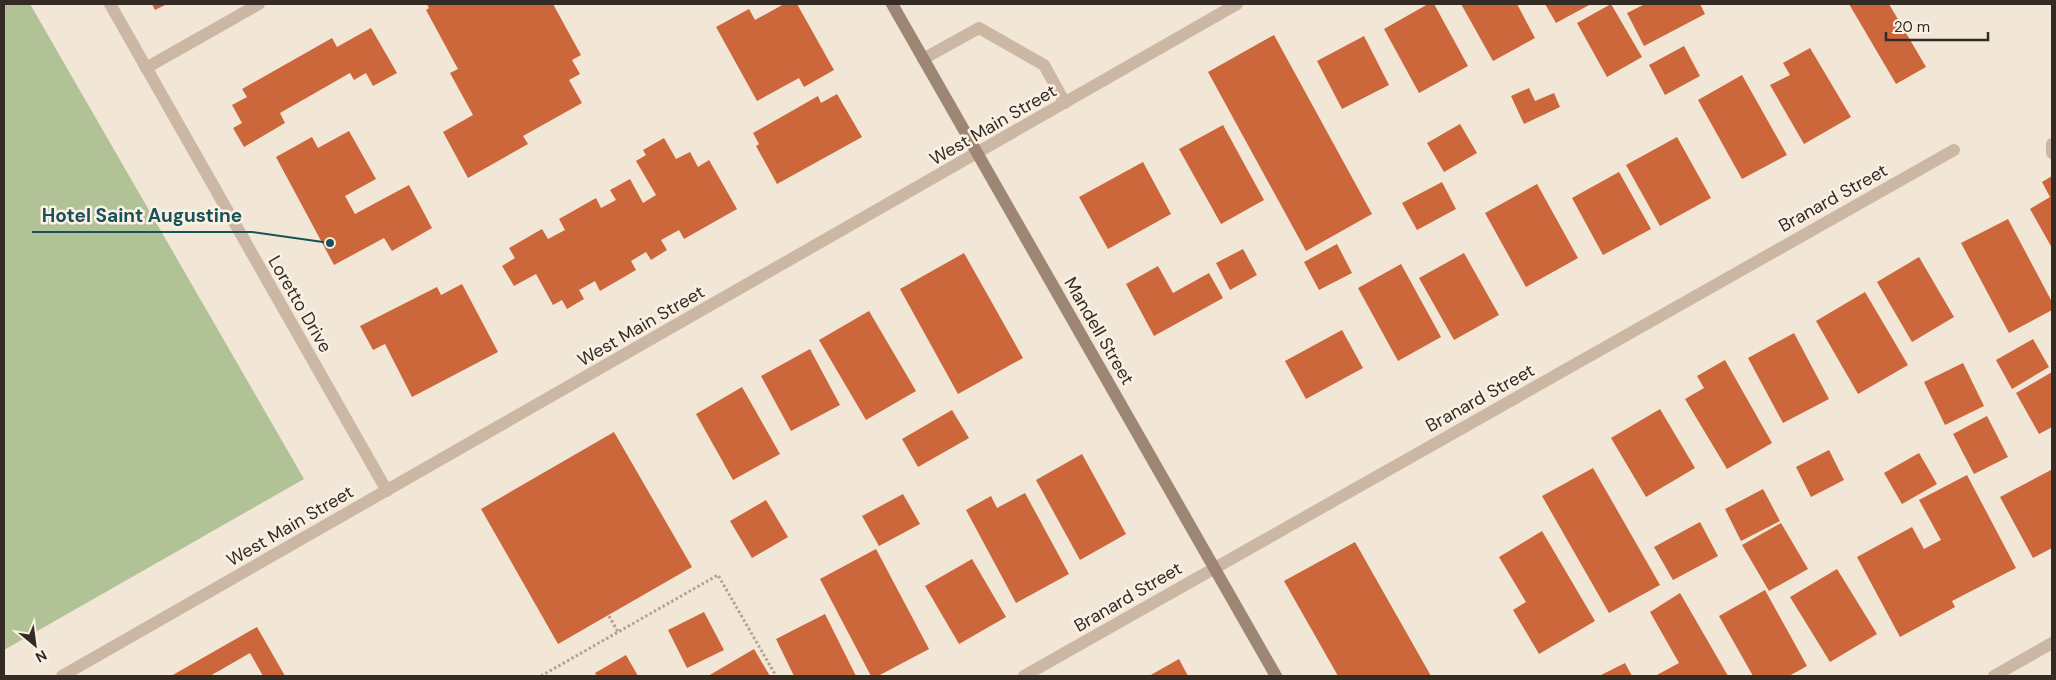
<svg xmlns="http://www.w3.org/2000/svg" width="2056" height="680" font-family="'DM Sans',sans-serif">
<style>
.green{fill:#b1c297}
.building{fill:#cc663b}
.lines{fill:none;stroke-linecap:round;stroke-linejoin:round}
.path{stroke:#b6a18d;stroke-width:3;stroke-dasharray:2.5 2.5;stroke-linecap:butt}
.lane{stroke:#cbb7a3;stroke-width:12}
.street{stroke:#cbb7a3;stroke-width:12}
.secondary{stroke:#9e8674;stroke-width:12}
.labels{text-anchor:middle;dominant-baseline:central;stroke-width:5;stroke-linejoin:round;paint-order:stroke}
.street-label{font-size:18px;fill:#352b25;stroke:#faf1e4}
.leader{fill:none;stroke:#195158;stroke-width:2}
.callout-dot{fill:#195158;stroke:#faf1e4;stroke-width:2}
.callout-label{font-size:19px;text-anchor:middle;font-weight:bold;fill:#195158;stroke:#faf1e4;stroke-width:5;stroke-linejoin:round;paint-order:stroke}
</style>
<rect width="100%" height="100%" fill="#f2e7d7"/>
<polygon class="green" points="4,4 30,4 304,479 4,650"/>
<g class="building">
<polygon points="152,4 167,4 155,10"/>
<polygon points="427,4 553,4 581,55 572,60 580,74 569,80 582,103 523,136 528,144 468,178 443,132 473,115 450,73 458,69 426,10 429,8"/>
<polygon points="784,4 797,4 834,70 804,87 799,78 757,101 716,27 749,9 755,20"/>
<polygon points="1428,4 1434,4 1468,66 1419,93 1384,29"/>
<polygon points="1461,4 1517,4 1535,38 1493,61"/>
<polygon points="1545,4 1591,4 1556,23"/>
<polygon points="1611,4 1642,57 1607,77 1577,23"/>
<polygon points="1645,4 1700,4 1705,14 1644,46 1627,13"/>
<polygon points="1849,4 1889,4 1926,67 1896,84"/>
<polygon points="371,28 397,73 373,86 366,73 354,80 350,73 280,113 285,123 244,147 233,128 242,123 232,105 247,97 242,89 332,38 337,47"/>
<polygon points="1274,35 1372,214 1306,251 1208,72"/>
<polygon points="1364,36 1389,85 1342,109 1317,61"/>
<polygon points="1684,46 1700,76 1665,95 1649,65"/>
<polygon points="1810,48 1851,117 1804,144 1770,85 1790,75 1783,63"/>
<polygon points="1742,75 1787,155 1742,179 1698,100"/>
<polygon points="1529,88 1535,101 1554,93 1560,107 1524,124 1511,96"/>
<polygon points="837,94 862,137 777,184 756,146 759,144 753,133 818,96 821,103"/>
<polygon points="1460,124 1477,153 1444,172 1427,143"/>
<polygon points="1223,125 1264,200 1221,224 1179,149"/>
<polygon points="349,131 376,179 345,196 355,214 409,185 432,228 392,251 384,238 334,265 276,157 312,137 318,148"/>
<polygon points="1677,137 1711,198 1660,226 1626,165"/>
<polygon points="664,138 676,159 690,152 698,167 709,160 737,209 684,239 679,230 661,240 667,250 651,260 646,252 631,261 636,270 600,291 595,281 579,290 584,299 567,309 562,300 553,305 536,274 514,286 502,266 515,258 509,248 542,229 548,239 565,230 559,219 596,198 601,208 616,200 610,190 630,179 643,203 656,195 636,161 646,155 643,150"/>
<polygon points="1143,162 1171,214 1108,249 1079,197"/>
<polygon points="1619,172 1651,229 1603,255 1572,198"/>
<polygon points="2052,176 2052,248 2030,209 2050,197 2042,182"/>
<polygon points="1442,182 1456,209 1417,230 1402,203"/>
<polygon points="1537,184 1578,258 1526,287 1485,213"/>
<polygon points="2008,219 2052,302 2052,310 2009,333 1961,243"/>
<polygon points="1337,244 1352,273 1319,290 1304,262"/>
<polygon points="1243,249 1257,275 1230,290 1216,263"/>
<polygon points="964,253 1023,358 958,394 900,289"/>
<polygon points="1464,253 1499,315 1454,340 1419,278"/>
<polygon points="1919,257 1954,317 1912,342 1877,282"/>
<polygon points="1401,264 1441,337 1398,361 1358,288"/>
<polygon points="1158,266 1173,293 1209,273 1223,298 1154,336 1126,284"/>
<polygon points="462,284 498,352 412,397 385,344 373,350 360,326 437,287 441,295"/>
<polygon points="1865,292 1908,365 1858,394 1816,321"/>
<polygon points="869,311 916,391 866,420 819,340"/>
<polygon points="1342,330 1363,368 1306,399 1285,361"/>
<polygon points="1794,333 1829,399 1783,423 1748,358"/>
<polygon points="2033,339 2049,367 2012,389 1996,360"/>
<polygon points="810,349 840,405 791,431 761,376"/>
<polygon points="1725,360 1772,443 1727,469 1685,399 1704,388 1697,376"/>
<polygon points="1963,363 1984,406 1945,425 1924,382"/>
<polygon points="2052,372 2052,427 2039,434 2016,393"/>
<polygon points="742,387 780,454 733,480 696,414"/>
<polygon points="1660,409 1695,468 1646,497 1611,438"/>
<polygon points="952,410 969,438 918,467 902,439"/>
<polygon points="1987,416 2008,457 1974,474 1953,434"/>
<polygon points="614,432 692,567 558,644 481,509"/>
<polygon points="1829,450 1844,480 1811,497 1796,467"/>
<polygon points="1919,453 1937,484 1902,504 1884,473"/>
<polygon points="1082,454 1126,534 1080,560 1036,480"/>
<polygon points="1593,468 1660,585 1609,613 1542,496"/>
<polygon points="2051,470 2052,473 2052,548 2033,558 2000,497"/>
<polygon points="1967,475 2016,568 1952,601 1955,607 1900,637 1857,557 1912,527 1924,549 1941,540 1919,500"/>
<polygon points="1763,489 1780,521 1741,541 1725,509"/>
<polygon points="1025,493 1069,574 1016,603 966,510 991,496 997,508"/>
<polygon points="903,494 920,524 879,546 862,516"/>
<polygon points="766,500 788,537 752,558 730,521"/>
<polygon points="1700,522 1718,556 1673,580 1654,547"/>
<polygon points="1781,523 1808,569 1769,591 1742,545"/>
<polygon points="1542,531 1595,621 1539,654 1513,610 1526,602 1499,557"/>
<polygon points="1355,542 1431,676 1338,676 1284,581"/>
<polygon points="876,549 929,649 878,676 871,676 820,579"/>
<polygon points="972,559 1006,617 959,644 925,586"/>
<polygon points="1837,569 1877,634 1830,662 1790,597"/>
<polygon points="1765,590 1807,666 1789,676 1753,676 1719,616"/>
<polygon points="1680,593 1728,676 1655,676 1679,663 1650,612"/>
<polygon points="704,612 724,650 687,668 668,630"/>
<polygon points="825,614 856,676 794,676 776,639"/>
<polygon points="257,627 285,676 263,676 250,653 210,676 171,676"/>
<polygon points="754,649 770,676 708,676"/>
<polygon points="626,655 638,676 597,676 595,673"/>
<polygon points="1179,659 1188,676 1149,676"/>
<polygon points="1625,663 1632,676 1599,676"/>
</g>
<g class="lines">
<g class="path">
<polyline points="609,616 618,632"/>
<polyline points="541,676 718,575 776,676"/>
</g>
<g class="lane">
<polyline points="923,59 979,28 1044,65 1065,103"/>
<polyline points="2052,153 2052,144"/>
</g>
<g class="street">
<polyline points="110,4 387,491"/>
<polyline points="146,68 259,4"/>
<polyline points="62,676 1237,4"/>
<polyline points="1024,676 1954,150"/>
<polyline points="1994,676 2052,643"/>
</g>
<polyline class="secondary" points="892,4 1276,676"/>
</g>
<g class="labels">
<g class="street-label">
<text transform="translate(993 125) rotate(-30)">West Main Street</text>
<text transform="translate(1833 198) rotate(-29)">Branard Street</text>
<text transform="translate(300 304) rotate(60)">Loretto Drive</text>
<text transform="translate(641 326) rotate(-30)">West Main Street</text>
<text transform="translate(1099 331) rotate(60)">Mandell Street</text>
<text transform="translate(1480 398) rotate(-29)">Branard Street</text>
<text transform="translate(290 526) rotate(-30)">West Main Street</text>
<text transform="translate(1128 597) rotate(-30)">Branard Street</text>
</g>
</g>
<path class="leader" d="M330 243L252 232H32"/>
<circle class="callout-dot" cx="330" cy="243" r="5"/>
<g class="callout-label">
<text x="142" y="222">Hotel Saint Augustine</text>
</g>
<rect width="2056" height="680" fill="none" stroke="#352b25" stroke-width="10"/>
<g transform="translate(35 645) rotate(151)" stroke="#faf1e4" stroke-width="4" paint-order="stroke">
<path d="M0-4L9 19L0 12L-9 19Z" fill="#352b25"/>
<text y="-8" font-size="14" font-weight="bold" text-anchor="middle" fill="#352b25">N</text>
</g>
<path d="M1886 32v8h102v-8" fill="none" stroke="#352b25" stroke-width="2.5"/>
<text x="1894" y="32" font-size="15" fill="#352b25" stroke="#faf1e4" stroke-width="4" paint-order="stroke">20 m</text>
</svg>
